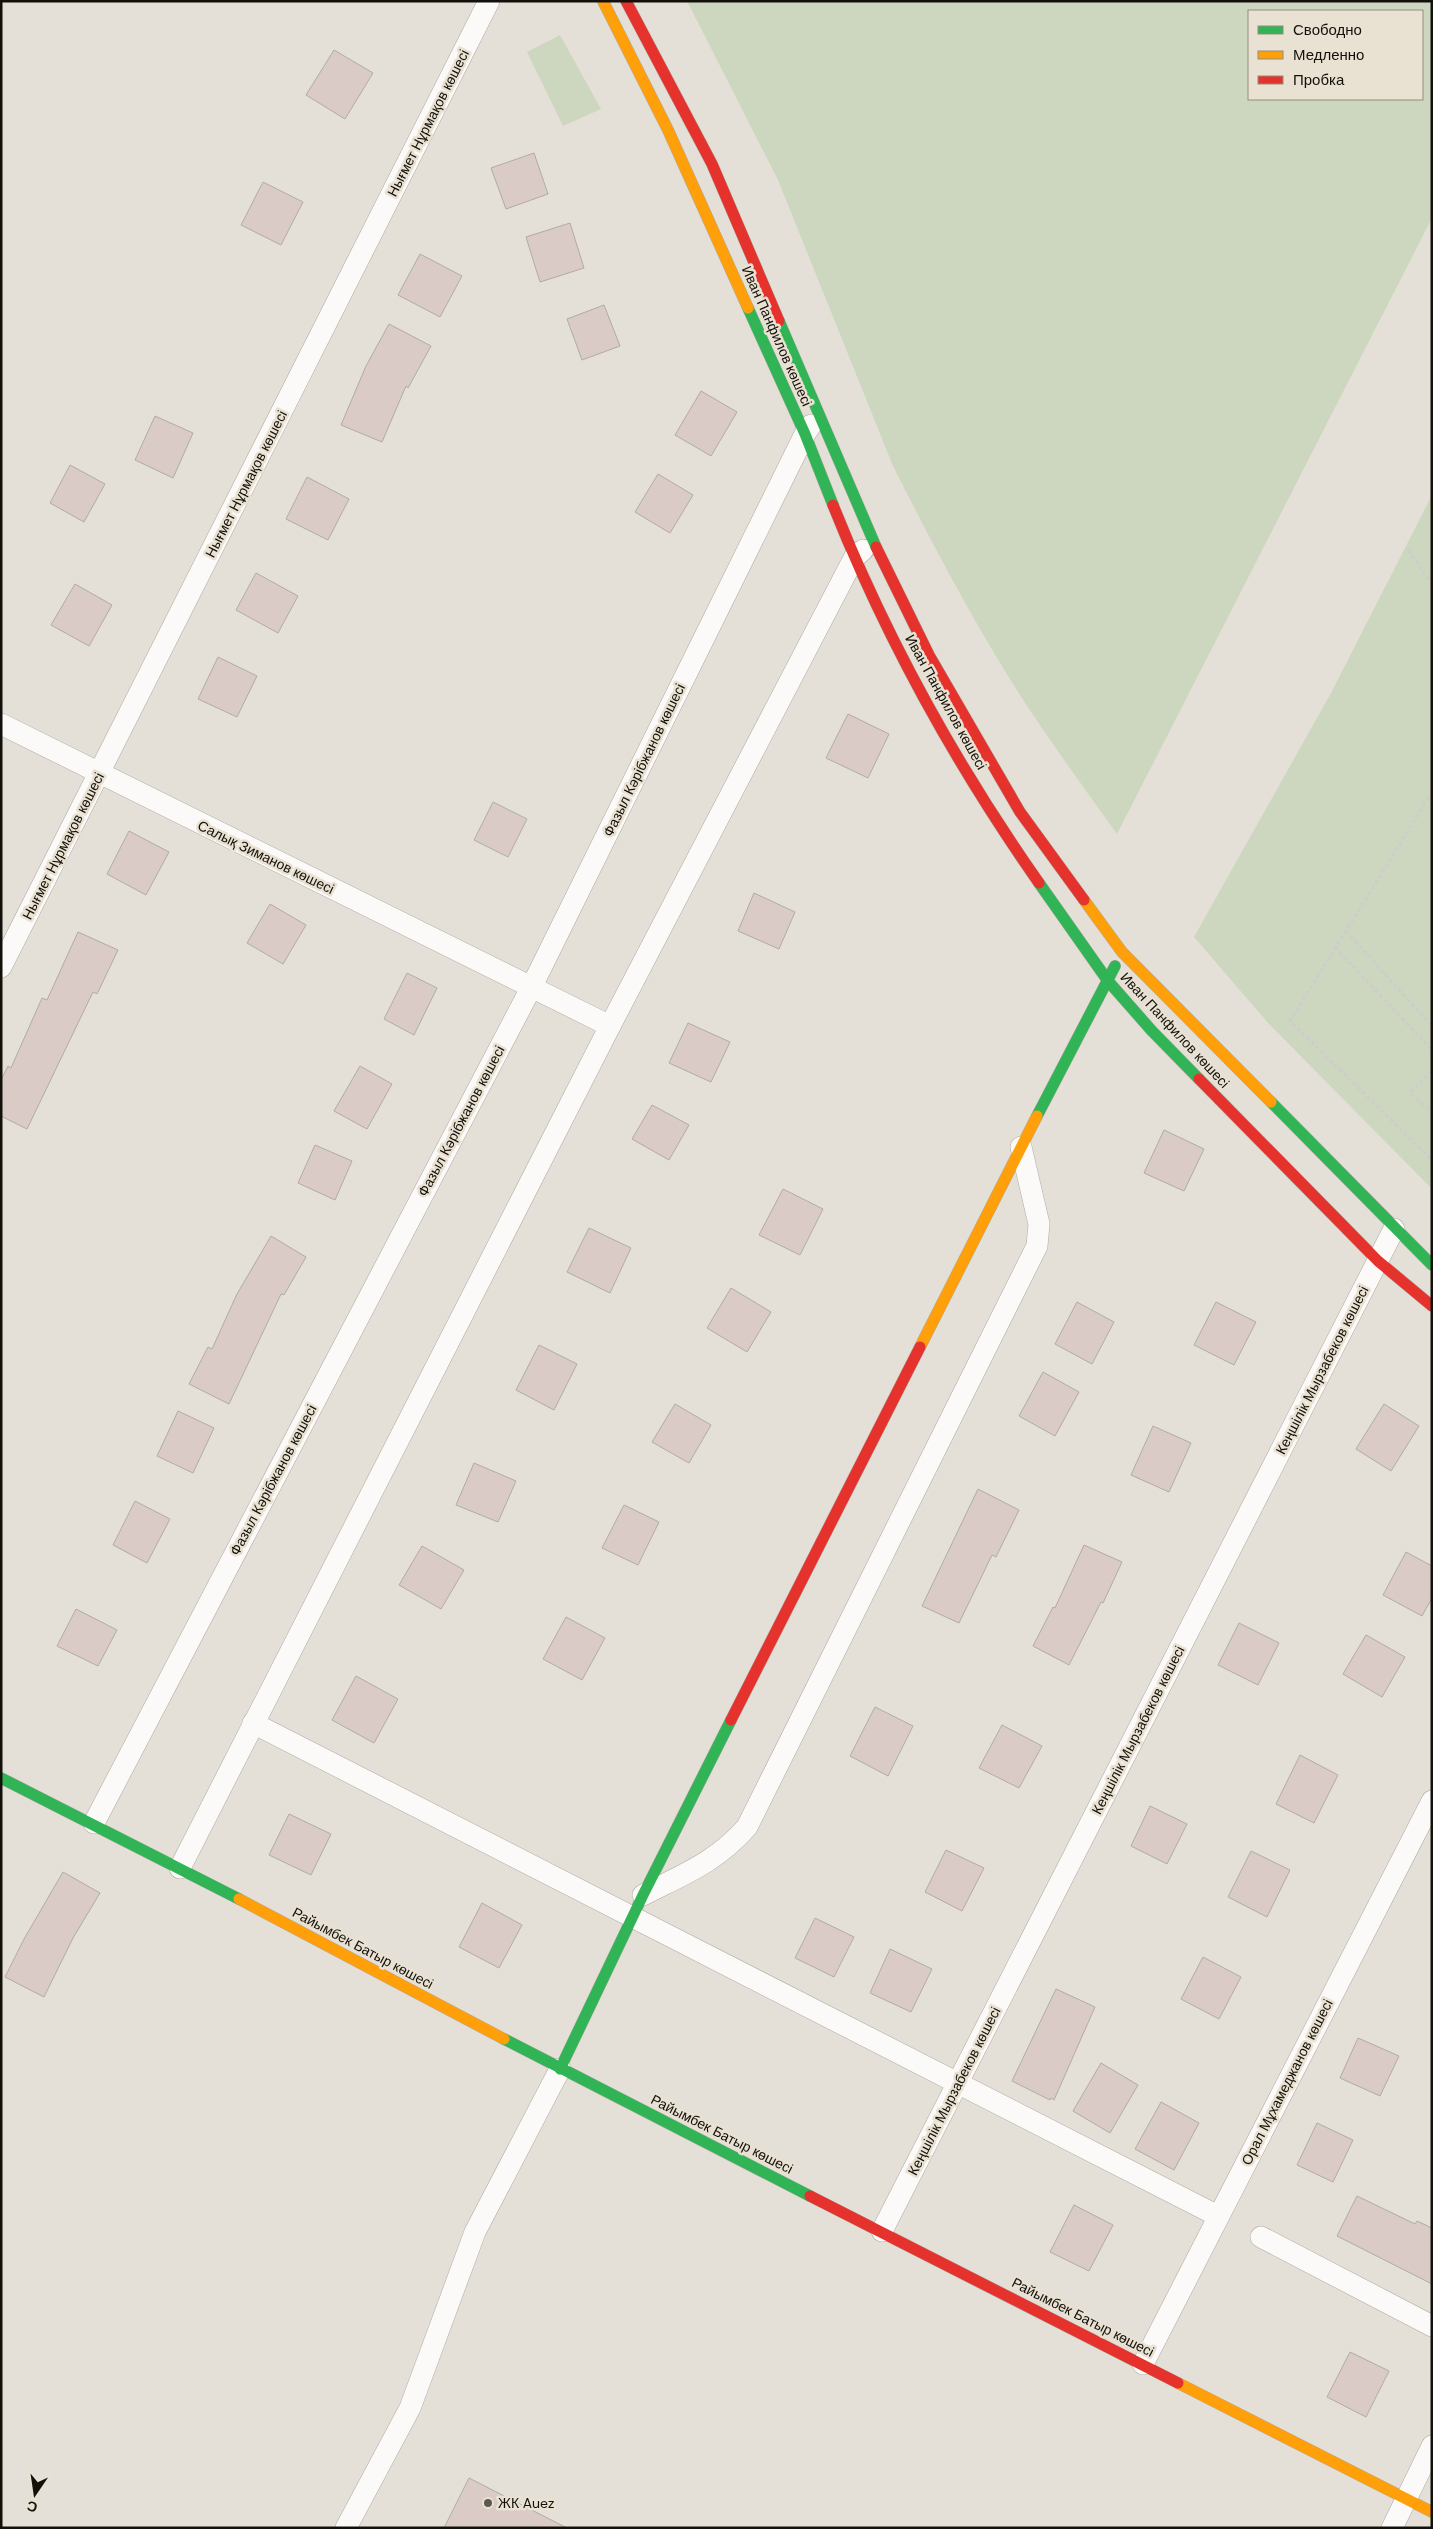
<svg xmlns="http://www.w3.org/2000/svg" width="1433" height="2529" font-family="'DM Sans',sans-serif">
<style>
.green{fill:#cdd7bf;fill-rule:evenodd}
.building{fill:#dacbc7;stroke:#b0aba6}
.lines{fill:none;stroke-linecap:round;stroke-linejoin:round}
.street-casing{stroke:#adaaa3;stroke-width:22}
.fast-casing{stroke:#adaaa3;stroke-width:12}
.slow-casing{stroke:#adaaa3;stroke-width:12}
.jam-casing{stroke:#adaaa3;stroke-width:12}
.path{stroke:#cfcdcb;stroke-width:3;stroke-dasharray:4 2.5;stroke-linecap:butt}
.street{stroke:#fbfaf9;stroke-width:21}
.fast{stroke:#30b455;stroke-width:11}
.slow{stroke:#ff9f0a;stroke-width:11}
.jam{stroke:#e5322d;stroke-width:11}
.poi-dot{fill:#5c5952;stroke:#e9e1d2;stroke-width:2}
.labels{text-anchor:middle;dominant-baseline:central;stroke-width:5;stroke-linejoin:round;paint-order:stroke}
.street-label{font-size:14px;fill:#13100b;stroke:#e9e1d2}
.poi-label{font-size:14px;fill:#13100b;stroke:#e9e1d2;text-anchor:start}
</style>
<rect width="100%" height="100%" fill="#e4e0d7"/>
<g class="green">
<path d="M 687,1 L 1432,1 L 1432,218 L 1117,834 C 1087,792 1057,751 1029,709 C 978,631 935,549 893,466 L 778,180 ZM 1249,11 L 1422,11 L 1422,99 L 1249,99 Z"/>
<polygon points="560,35 601,109 563,126 527,52"/>
<polygon points="1432,495 1432,1189 1269,1024 1194,937 1331,693"/>
</g>
<g class="building">
<polygon points="334,50 373,73 345,119 306,95"/>
<polygon points="534,153 548,194 506,209 491,168"/>
<polygon points="263,182 303,202 281,245 241,225"/>
<polygon points="570,223 584,268 540,282 526,237"/>
<polygon points="420,254 462,276 440,317 398,295"/>
<polygon points="604,305 620,346 582,360 567,319"/>
<polygon points="389,324 431,346 408,388 406,386 382,442 341,425 366,366"/>
<polygon points="701,391 737,412 711,456 675,435"/>
<polygon points="155,416 193,433 173,478 135,460"/>
<polygon points="70,465 105,484 84,522 50,503"/>
<polygon points="658,474 693,495 670,533 635,512"/>
<polygon points="307,477 349,499 328,540 286,519"/>
<polygon points="256,573 298,596 278,633 236,610"/>
<polygon points="75,584 112,605 89,646 51,625"/>
<polygon points="218,657 257,676 237,717 198,699"/>
<polygon points="848,714 889,734 868,778 826,758"/>
<polygon points="493,802 527,819 508,857 474,840"/>
<polygon points="129,831 169,852 146,895 107,874"/>
<polygon points="754,893 795,912 779,949 738,931"/>
<polygon points="270,904 306,925 283,964 247,943"/>
<polygon points="78,932 118,950 97,994 93,992 27,1129 1,1116 1,1080 8,1066 11,1068 42,998 47,1000"/>
<polygon points="407,973 437,988 414,1035 384,1019"/>
<polygon points="688,1023 730,1042 711,1082 669,1063"/>
<polygon points="360,1066 392,1084 367,1129 334,1111"/>
<polygon points="652,1105 689,1125 669,1160 632,1139"/>
<polygon points="1164,1130 1204,1149 1184,1191 1144,1173"/>
<polygon points="315,1145 352,1161 335,1200 298,1183"/>
<polygon points="783,1189 823,1209 800,1255 759,1235"/>
<polygon points="589,1228 631,1248 610,1293 567,1272"/>
<polygon points="271,1236 306,1257 284,1295 281,1294 229,1404 189,1384 208,1347 212,1349 237,1294"/>
<polygon points="731,1288 771,1312 747,1352 707,1328"/>
<polygon points="1077,1302 1114,1322 1092,1364 1055,1344"/>
<polygon points="1216,1302 1256,1322 1234,1365 1194,1345"/>
<polygon points="539,1345 577,1364 554,1410 516,1390"/>
<polygon points="1043,1372 1079,1392 1055,1436 1019,1416"/>
<polygon points="675,1404 711,1425 689,1463 652,1442"/>
<polygon points="1384,1404 1419,1426 1391,1471 1356,1449"/>
<polygon points="178,1411 214,1428 193,1473 157,1456"/>
<polygon points="1153,1426 1191,1443 1169,1492 1131,1475"/>
<polygon points="474,1463 516,1481 498,1522 456,1505"/>
<polygon points="978,1489 1019,1510 996,1557 992,1555 959,1623 922,1606"/>
<polygon points="135,1501 170,1519 147,1563 113,1545"/>
<polygon points="624,1505 659,1522 638,1565 602,1548"/>
<polygon points="1084,1545 1122,1562 1103,1603 1101,1602 1069,1665 1033,1646 1053,1607 1055,1608"/>
<polygon points="422,1546 464,1570 441,1609 399,1585"/>
<polygon points="1406,1552 1432,1566 1432,1598 1422,1616 1383,1595"/>
<polygon points="76,1609 117,1630 98,1666 57,1646"/>
<polygon points="566,1617 605,1638 582,1680 543,1659"/>
<polygon points="1239,1623 1279,1643 1258,1685 1218,1665"/>
<polygon points="1366,1635 1405,1657 1382,1697 1343,1674"/>
<polygon points="356,1676 398,1699 374,1743 332,1720"/>
<polygon points="875,1707 913,1726 888,1776 850,1756"/>
<polygon points="1002,1725 1042,1746 1019,1788 979,1768"/>
<polygon points="1300,1755 1338,1775 1314,1823 1276,1804"/>
<polygon points="1150,1806 1187,1824 1167,1864 1131,1846"/>
<polygon points="289,1814 331,1834 311,1875 269,1855"/>
<polygon points="946,1850 984,1868 962,1911 925,1892"/>
<polygon points="1251,1851 1290,1870 1267,1917 1228,1897"/>
<polygon points="63,1872 100,1893 73,1938 44,1997 5,1977 24,1939"/>
<polygon points="482,1903 522,1925 499,1968 459,1947"/>
<polygon points="815,1918 854,1937 834,1977 795,1958"/>
<polygon points="890,1949 932,1969 911,2012 870,1993"/>
<polygon points="1203,1957 1241,1977 1219,2019 1181,1999"/>
<polygon points="1056,1989 1095,2007 1054,2100 1051,2098 1050,2100 1012,2081"/>
<polygon points="1358,2038 1399,2056 1380,2096 1340,2078"/>
<polygon points="1101,2063 1138,2085 1110,2133 1073,2111"/>
<polygon points="1161,2102 1199,2123 1174,2170 1135,2149"/>
<polygon points="1317,2123 1353,2140 1333,2182 1297,2165"/>
<polygon points="1357,2196 1415,2224 1417,2221 1432,2228 1432,2284 1337,2236"/>
<polygon points="1074,2205 1113,2225 1089,2271 1050,2252"/>
<polygon points="1350,2352 1389,2371 1366,2417 1327,2397"/>
<polygon points="469,2478 567,2528 444,2528"/>
</g>
<g class="lines">
<g class="street-casing">
<g id="street">
<polyline points="1,724 610,1026"/>
<polyline points="1,967 489,1"/>
<path d="M 253,1723 C 575,1886 896,2054 1218,2216"/>
<polyline points="94,1823 531,988 805,434 811,425"/>
<polyline points="180,1868 610,1026 854,558 863,550"/>
<path d="M 643,1895 C 684,1874 715,1863 747,1827 L 1037,1246 L 1039,1224 L 1021,1147"/>
<polyline points="882,2231 1394,1229"/>
<polyline points="1261,2237 1432,2326"/>
<polyline points="1143,2364 1432,1801"/>
<polyline points="346,2528 410,2408 475,2232 560,2069"/>
<polyline points="1392,2528 1432,2446"/>
</g>
</g>
<g class="fast-casing">
<g id="fast">
<polyline points="748,308 805,434 833,505"/>
<polyline points="779,321 876,547"/>
<polyline points="1039,883 1108,981 1152,1031 1199,1079"/>
<polyline points="1271,1102 1432,1265"/>
<polyline points="1037,1116 1115,966"/>
<polyline points="1,1778 239,1899"/>
<polyline points="504,2039 810,2196"/>
<polyline points="560,2069 643,1895 731,1720"/>
</g>
</g>
<g class="slow-casing">
<g id="slow">
<polyline points="603,1 668,130 748,308"/>
<polyline points="1084,900 1122,952 1271,1102"/>
<polyline points="920,1347 1037,1116"/>
<polyline points="239,1899 504,2039"/>
<polyline points="1178,2383 1432,2512"/>
</g>
</g>
<g class="jam-casing">
<g id="jam">
<polyline points="626,1 712,164 779,321"/>
<path d="M 833,505 C 886,638 957,766 1039,883"/>
<polyline points="876,547 929,655 1020,812 1084,900"/>
<polyline points="1199,1079 1378,1261 1432,1306"/>
<polyline points="731,1720 920,1347"/>
<polyline points="810,2196 1178,2383"/>
</g>
</g>
<g class="path">
<polyline points="1408,550 1432,584"/>
<polyline points="1432,792 1290,1021 1432,1160"/>
<polyline points="1346,931 1432,1026"/>
<polyline points="1335,947 1431,1049"/>
<polyline points="1432,1071 1410,1093 1432,1113"/>
</g>
<use href="#street" class="street"/>
<use href="#fast" class="fast"/>
<use href="#slow" class="slow"/>
<use href="#jam" class="jam"/>
</g>
<circle class="poi-dot" cx="488" cy="2503" r="5"/>
<g class="labels">
<g class="street-label">
<text transform="translate(428 123) rotate(-63)">Нығмет Нұрмақов көшесі</text>
<text transform="translate(777 336) rotate(66)">Иван Панфилов көшесі</text>
<text transform="translate(246 484) rotate(-63)">Нығмет Нұрмақов көшесі</text>
<text transform="translate(946 702) rotate(61)">Иван Панфилов көшесі</text>
<text transform="translate(644 760) rotate(-64)">Фазыл Кәрібжанов көшесі</text>
<text transform="translate(63 846) rotate(-63)">Нығмет Нұрмақов көшесі</text>
<text transform="translate(266 857) rotate(26)">Салық Зиманов көшесі</text>
<text transform="translate(1175 1030) rotate(47)">Иван Панфилов көшесі</text>
<text transform="translate(461 1121) rotate(-62)">Фазыл Кәрібжанов көшесі</text>
<text transform="translate(1322 1370) rotate(-63)">Кеңшілік Мырзабеков көшесі</text>
<text transform="translate(273 1480) rotate(-62)">Фазыл Кәрібжанов көшесі</text>
<text transform="translate(1138 1730) rotate(-63)">Кеңшілік Мырзабеков көшесі</text>
<text transform="translate(363 1948) rotate(28)">Райымбек Батыр көшесі</text>
<text transform="translate(1287 2082) rotate(-63)">Орал Мұхамеджанов көшесі</text>
<text transform="translate(954 2091) rotate(-63)">Кеңшілік Мырзабеков көшесі</text>
<text transform="translate(722 2134) rotate(27)">Райымбек Батыр көшесі</text>
<text transform="translate(1083 2317) rotate(27)">Райымбек Батыр көшесі</text>
</g>
<g class="poi-label">
<text x="498" y="2503">ЖК Auez</text>
</g>
</g>
<rect width="1433" height="2529" fill="none" stroke="#13100b" stroke-width="5"/>
<rect x="1248" y="10" width="175" height="90" fill="#e9e1d2" stroke="#938d82"/>
<rect x="1258" y="26" width="25" height="8" fill="#30b455" stroke="#938d82"/>
<text x="1293" y="35" font-size="15" fill="#13100b">Свободно</text>
<rect x="1258" y="51" width="25" height="8" fill="#ff9f0a" stroke="#938d82"/>
<text x="1293" y="60" font-size="15" fill="#13100b">Медленно</text>
<rect x="1258" y="76" width="25" height="8" fill="#e5322d" stroke="#938d82"/>
<text x="1293" y="85" font-size="15" fill="#13100b">Пробка</text>
<g transform="translate(35 2494) rotate(193)" stroke="#e9e1d2" stroke-width="4" paint-order="stroke">
<path d="M0-4L9 19L0 12L-9 19Z" fill="#13100b"/>
<text y="-8" font-size="14" font-weight="bold" text-anchor="middle" fill="#13100b">С</text>
</g>
</svg>
